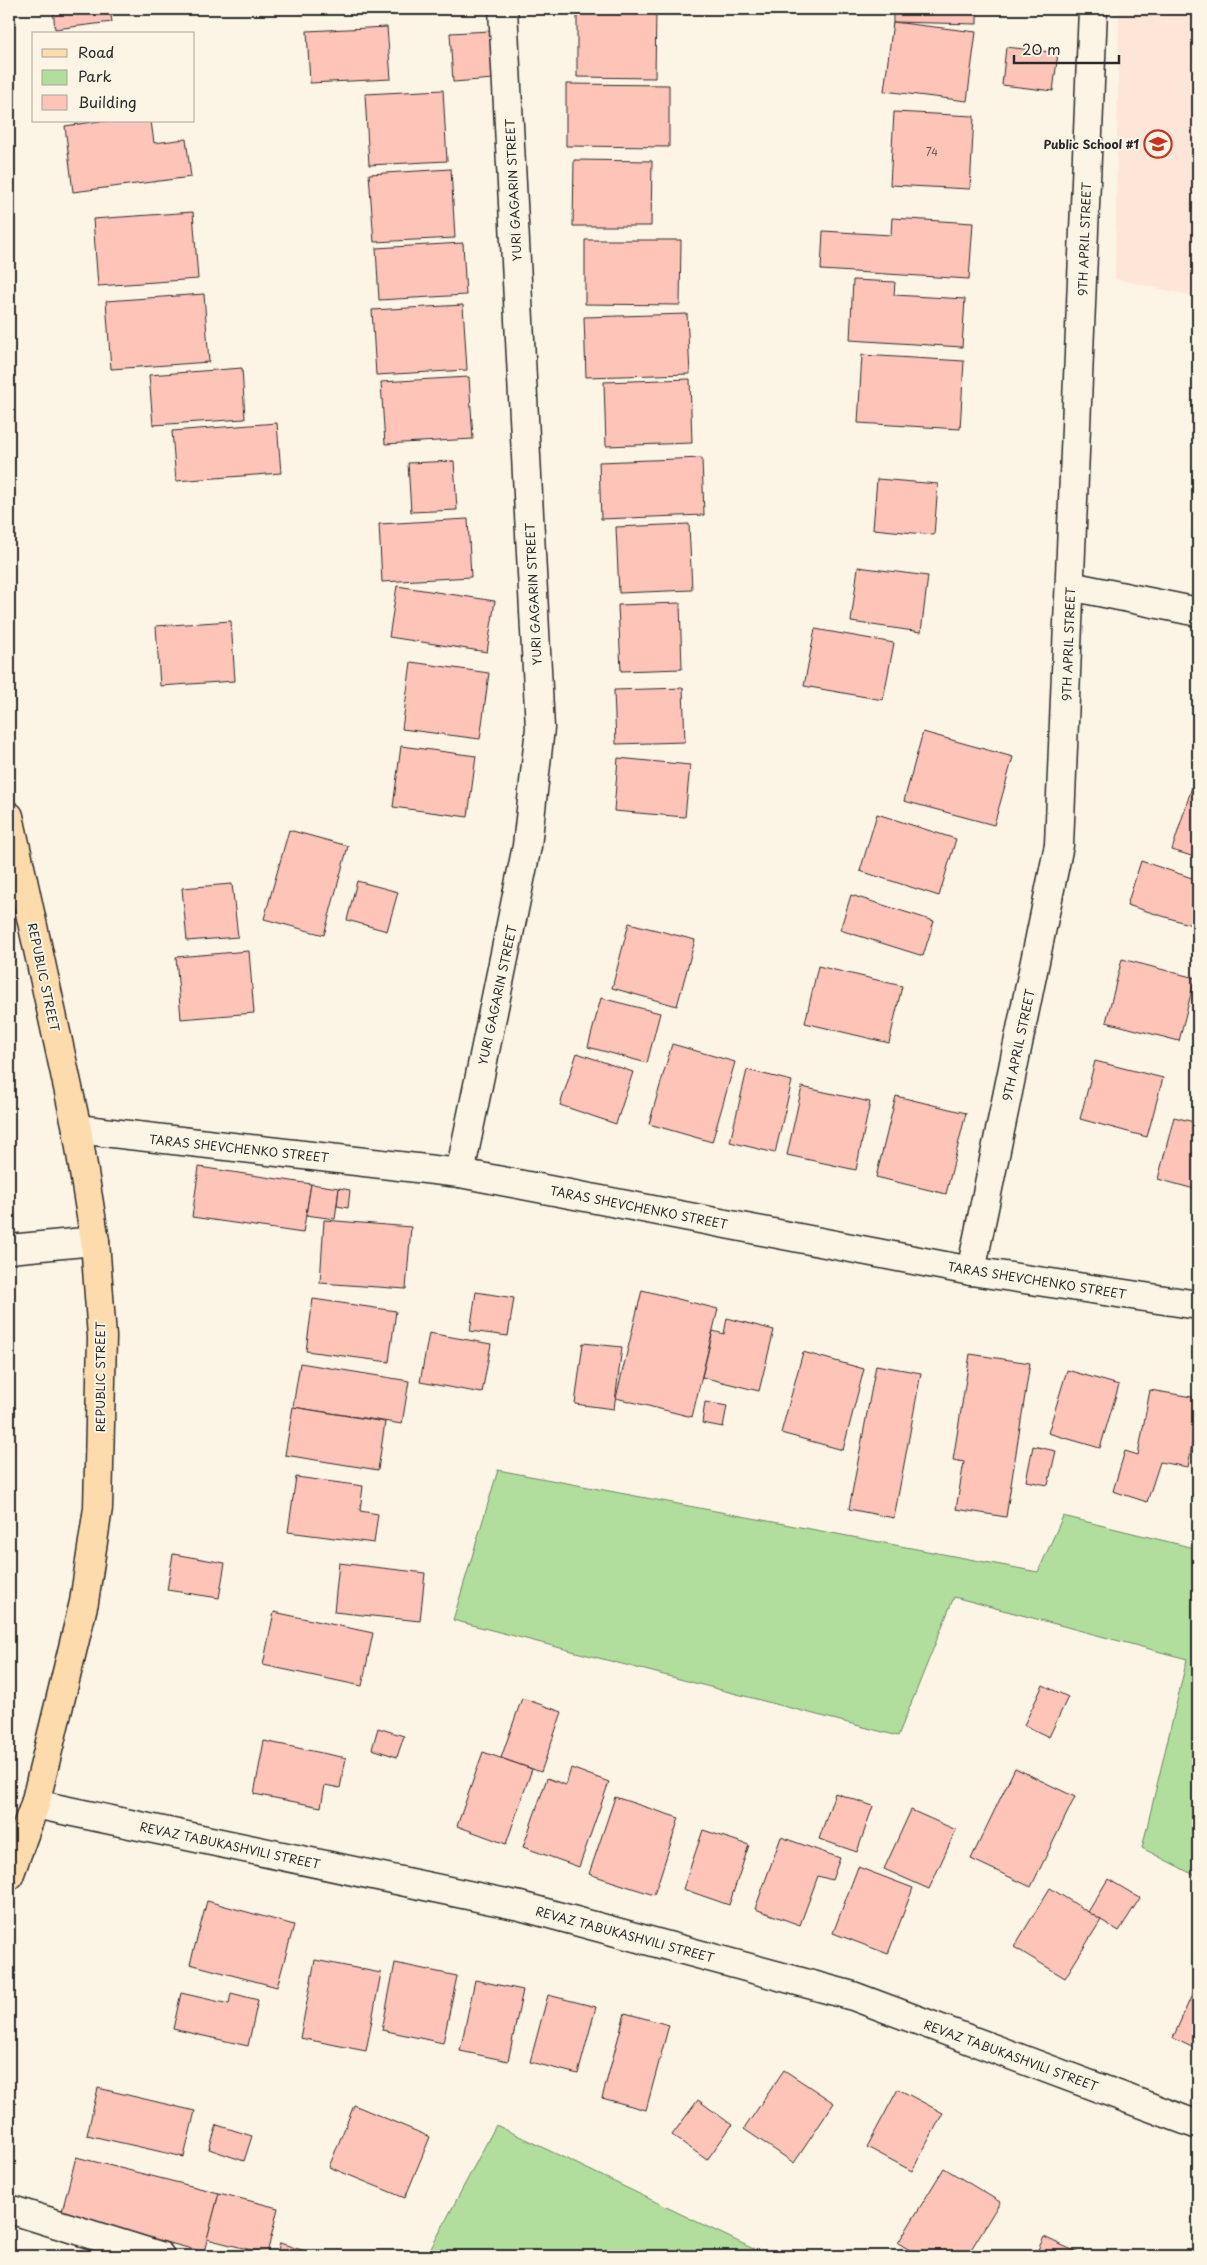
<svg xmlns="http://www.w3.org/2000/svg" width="1207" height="2265" font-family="'Playpen Sans',sans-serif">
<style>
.built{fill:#fde6d8}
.green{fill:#b1de9d;stroke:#6e8464}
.building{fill:#ffc4b8;stroke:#2b2b2b}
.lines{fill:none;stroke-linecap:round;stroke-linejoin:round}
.minor-casing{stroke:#2b2b2b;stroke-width:31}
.major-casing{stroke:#2b2b2b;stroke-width:31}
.minor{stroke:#fcf5e5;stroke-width:28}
.major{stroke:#fedbac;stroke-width:28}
.labels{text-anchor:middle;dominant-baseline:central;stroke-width:4;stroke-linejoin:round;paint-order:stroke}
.number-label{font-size:10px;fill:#60514e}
.poi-label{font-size:12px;font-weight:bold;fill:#2b2b2b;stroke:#fcf5e5;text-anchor:end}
.street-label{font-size:12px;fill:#2b2b2b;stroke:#fcf5e5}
</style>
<rect width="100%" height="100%" fill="#fcf5e5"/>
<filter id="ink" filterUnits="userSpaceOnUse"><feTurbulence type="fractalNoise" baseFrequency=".02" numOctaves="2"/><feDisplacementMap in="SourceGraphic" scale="10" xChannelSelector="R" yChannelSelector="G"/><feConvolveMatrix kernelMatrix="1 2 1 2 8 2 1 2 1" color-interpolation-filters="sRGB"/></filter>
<g filter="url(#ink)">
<polygon class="built" points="1119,9 1198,9 1198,297 1115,279"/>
<g class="green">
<polygon points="498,1470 1038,1572 1063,1516 1198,1549 1198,1877 1142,1848 1187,1659 954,1597 898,1736 453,1620"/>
<polygon points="496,2125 768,2256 427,2256"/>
</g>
<g class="building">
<polygon points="53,9 110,9 112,22 55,29"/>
<polygon points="577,9 656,9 655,78 577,77"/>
<polygon points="893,9 977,9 977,24 893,22"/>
<polygon points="893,22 976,32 967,101 884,91"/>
<polygon points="387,27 391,79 310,83 307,31"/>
<polygon points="491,31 494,79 453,82 450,33"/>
<polygon points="1006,47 1058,53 1053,91 1002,85"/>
<polygon points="566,84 669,85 669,147 566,146"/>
<polygon points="443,90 447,161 369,165 365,94"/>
<polygon points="894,112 974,116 970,189 890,185"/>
<polygon points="100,121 151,121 154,143 186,139 191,177 73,192 65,126"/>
<polygon points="574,160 652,161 651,226 573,226"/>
<polygon points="451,169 455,238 374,242 369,174"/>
<polygon points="193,212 198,279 98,286 93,219"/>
<polygon points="892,218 973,223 969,279 821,270 823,231 891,235"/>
<polygon points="585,240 681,240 680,305 585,304"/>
<polygon points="463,243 466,295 379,300 376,248"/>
<polygon points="853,280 895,282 894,295 965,299 962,347 850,340"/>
<polygon points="204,294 209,362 111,369 106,301"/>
<polygon points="463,305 467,370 376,375 372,310"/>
<polygon points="687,314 690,374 586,377 584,317"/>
<polygon points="862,355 964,361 960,429 858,423"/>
<polygon points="242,368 245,419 153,425 149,375"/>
<polygon points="469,377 473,439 385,444 381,382"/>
<polygon points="690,379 692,443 606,446 604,382"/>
<polygon points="277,423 281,473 176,481 172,431"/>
<polygon points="702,458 704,515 601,519 599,462"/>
<polygon points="454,461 457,510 411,512 408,463"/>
<polygon points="877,479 938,484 934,535 873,529"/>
<polygon points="468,519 471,577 382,582 379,524"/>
<polygon points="689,524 692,590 619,593 616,527"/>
<polygon points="858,567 928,576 921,632 851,622"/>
<polygon points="397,586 495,601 487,652 389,637"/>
<polygon points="680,603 682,669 621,671 618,605"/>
<polygon points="231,621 235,681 160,686 156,626"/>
<polygon points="815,629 894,643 883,700 804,686"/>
<polygon points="411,662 489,673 480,739 402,729"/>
<polygon points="683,688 685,742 616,744 614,690"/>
<polygon points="923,732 1013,757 994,825 904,801"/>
<polygon points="401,746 476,756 468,817 393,807"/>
<polygon points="618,758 690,765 685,817 614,811"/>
<polygon points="1198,768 1198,858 1172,850"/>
<polygon points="877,814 956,839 939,896 860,871"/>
<polygon points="289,830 348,846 324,935 264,919"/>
<polygon points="1141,861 1198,880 1198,927 1127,905"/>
<polygon points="357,881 398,892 387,931 347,920"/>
<polygon points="232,884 238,937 187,941 182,888"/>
<polygon points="851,895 934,921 923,956 840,930"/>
<polygon points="629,923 695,940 677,1006 612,988"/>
<polygon points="249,951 254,1013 181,1019 176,957"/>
<polygon points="1122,959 1195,978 1179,1041 1106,1022"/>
<polygon points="818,966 902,986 889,1043 805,1023"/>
<polygon points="601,998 660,1013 647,1063 588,1047"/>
<polygon points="672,1044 735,1062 712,1142 649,1124"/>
<polygon points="577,1053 633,1072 616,1124 560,1105"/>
<polygon points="1095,1061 1163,1078 1147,1137 1080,1119"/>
<polygon points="747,1070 792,1081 775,1153 730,1142"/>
<polygon points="802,1087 870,1102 856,1170 787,1155"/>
<polygon points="896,1096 966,1113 946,1194 876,1177"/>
<polygon points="1174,1117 1198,1123 1198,1190 1158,1179"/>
<polygon points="199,1167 311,1184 303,1233 192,1217"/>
<polygon points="311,1184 339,1188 335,1219 306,1215"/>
<polygon points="339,1188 350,1190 348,1208 337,1206"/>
<polygon points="324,1220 411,1227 406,1289 320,1283"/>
<polygon points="642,1290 718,1309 692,1417 616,1398"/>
<polygon points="476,1292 514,1298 508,1336 470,1331"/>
<polygon points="313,1299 396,1311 389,1362 306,1351"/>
<polygon points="727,1318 774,1330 759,1391 702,1377 713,1331 724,1334"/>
<polygon points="429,1333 491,1344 482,1393 420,1382"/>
<polygon points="583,1343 622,1347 614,1409 575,1404"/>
<polygon points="803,1352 864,1369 843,1450 781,1433"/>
<polygon points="970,1354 1030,1363 1006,1517 956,1509 964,1462 953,1460"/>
<polygon points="300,1363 409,1381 402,1424 293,1407"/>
<polygon points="876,1365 921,1373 894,1518 849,1509"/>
<polygon points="1067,1370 1119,1385 1100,1448 1048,1433"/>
<polygon points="1150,1390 1198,1398 1198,1409 1188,1467 1160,1462 1147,1502 1113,1491 1125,1451 1138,1455"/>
<polygon points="705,1402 727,1406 723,1427 702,1423"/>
<polygon points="293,1407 385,1422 378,1470 285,1455"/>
<polygon points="1033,1446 1056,1451 1048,1485 1026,1481"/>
<polygon points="1198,1466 1198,1484 1194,1483"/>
<polygon points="296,1477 363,1486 360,1511 378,1514 374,1543 288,1532"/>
<polygon points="173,1554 225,1563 219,1598 167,1590"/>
<polygon points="339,1563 425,1573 420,1621 334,1612"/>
<polygon points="274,1612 373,1633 362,1686 263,1665"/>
<polygon points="1043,1685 1068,1697 1049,1737 1024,1725"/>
<polygon points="522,1698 562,1712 541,1772 501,1758"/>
<polygon points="378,1728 404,1736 397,1757 372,1749"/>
<polygon points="264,1741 346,1758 340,1788 325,1785 321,1807 254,1794"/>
<polygon points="483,1752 532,1769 506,1844 457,1826"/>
<polygon points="571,1768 609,1782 579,1867 523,1847 547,1778 566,1785"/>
<polygon points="1015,1768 1075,1797 1031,1887 971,1859"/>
<polygon points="835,1793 873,1806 857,1852 819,1839"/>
<polygon points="615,1797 679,1818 654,1895 589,1874"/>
<polygon points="911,1810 956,1830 929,1889 884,1869"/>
<polygon points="703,1830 749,1845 729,1905 683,1889"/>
<polygon points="781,1837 840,1858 832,1880 818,1876 800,1925 755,1909"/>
<polygon points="858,1867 913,1888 888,1954 833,1933"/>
<polygon points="1108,1879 1140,1898 1119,1931 1088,1912"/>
<polygon points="1050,1888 1101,1920 1065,1978 1014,1947"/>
<polygon points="207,1901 294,1925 277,1987 190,1964"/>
<polygon points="315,1960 381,1973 366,2051 300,2038"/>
<polygon points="395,1963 457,1976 443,2043 382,2030"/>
<polygon points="475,1980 523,1990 508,2061 460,2051"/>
<polygon points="1198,1981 1198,2050 1173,2038"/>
<polygon points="181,1993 229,2004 231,1993 258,2000 248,2046 173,2029"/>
<polygon points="548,1995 596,2007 578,2074 530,2062"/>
<polygon points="625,2013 669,2025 646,2110 602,2098"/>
<polygon points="784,2070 834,2103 794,2163 744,2129"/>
<polygon points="98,2088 195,2111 184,2157 87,2135"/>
<polygon points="898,2089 943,2113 912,2171 867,2147"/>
<polygon points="698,2100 732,2125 707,2160 672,2135"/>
<polygon points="354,2105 430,2137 405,2198 329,2167"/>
<polygon points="217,2125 252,2136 244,2161 209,2149"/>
<polygon points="76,2157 219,2193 204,2252 61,2215"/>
<polygon points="944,2168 1000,2202 967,2256 920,2256 898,2243"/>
<polygon points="219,2193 278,2208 267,2254 207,2239"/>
<polygon points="1044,2237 1085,2256 1035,2256"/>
<polygon points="280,2243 314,2254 313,2256 276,2256"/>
</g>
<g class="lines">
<g class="minor-casing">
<g id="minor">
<polyline points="1070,586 1198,612"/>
<polyline points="77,1129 460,1173 971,1271 1198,1305"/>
<polyline points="460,1173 527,846 540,728 503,9"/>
<polyline points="9,1249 95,1241"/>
<polyline points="971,1271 1059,845 1093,9"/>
<polyline points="35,1804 520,1906 853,1996 1198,2125"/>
<polyline points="9,2209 160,2256"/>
</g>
</g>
<g class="major-casing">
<polyline id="major" points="9,816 77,1129 95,1241 102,1337 98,1508 84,1602 35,1804 9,1876"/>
</g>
<use href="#minor" class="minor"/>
<use href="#major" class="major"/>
</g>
</g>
<defs>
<g id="school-ring" transform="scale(1.4375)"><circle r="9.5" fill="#fcf5e5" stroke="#c8321e" stroke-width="1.5"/><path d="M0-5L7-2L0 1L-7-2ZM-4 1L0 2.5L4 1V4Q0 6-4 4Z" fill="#c8321e"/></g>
</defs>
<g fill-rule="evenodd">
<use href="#school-ring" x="1158" y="144"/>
</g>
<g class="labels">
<g class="number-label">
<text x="932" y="151">74</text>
</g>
<g class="poi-label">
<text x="1139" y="144">Public School #1</text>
</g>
<g class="street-label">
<text transform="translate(513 190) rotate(-93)">YURI GAGARIN STREET</text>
<text transform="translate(1084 239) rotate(-88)">9TH APRIL STREET</text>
<text transform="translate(533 594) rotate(-93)">YURI GAGARIN STREET</text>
<text transform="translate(1068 644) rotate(-88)">9TH APRIL STREET</text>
<text transform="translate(44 977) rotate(78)">REPUBLIC STREET</text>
<text transform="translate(497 995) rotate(-78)">YURI GAGARIN STREET</text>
<text transform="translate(1018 1045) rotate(-78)">9TH APRIL STREET</text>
<text transform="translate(239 1148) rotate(6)">TARAS SHEVCHENKO STREET</text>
<text transform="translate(639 1207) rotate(11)">TARAS SHEVCHENKO STREET</text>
<text transform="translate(1037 1280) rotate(9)">TARAS SHEVCHENKO STREET</text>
<text transform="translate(100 1377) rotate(-90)">REPUBLIC STREET</text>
<text transform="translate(230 1845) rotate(12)">REVAZ TABUKASHVILI STREET</text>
<text transform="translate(625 1934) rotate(15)">REVAZ TABUKASHVILI STREET</text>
<text transform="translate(1011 2055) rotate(20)">REVAZ TABUKASHVILI STREET</text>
</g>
</g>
<rect width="1207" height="2265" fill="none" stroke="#fcf5e5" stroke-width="30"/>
<rect x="15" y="15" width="1177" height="2235" fill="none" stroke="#2b2b2b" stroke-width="2" filter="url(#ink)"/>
<rect x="32" y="32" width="162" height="90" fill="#fcf5e5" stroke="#a8a49b"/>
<rect x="42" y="49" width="25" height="8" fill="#fedbac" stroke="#a8a49b"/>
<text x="78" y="58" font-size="15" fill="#2b2b2b">Road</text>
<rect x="42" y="70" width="25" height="15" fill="#b1de9d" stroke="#a8a49b"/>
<text x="78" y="82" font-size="15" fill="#2b2b2b">Park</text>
<rect x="42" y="95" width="25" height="15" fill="#ffc4b8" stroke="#a8a49b"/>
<text x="78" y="108" font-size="15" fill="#2b2b2b">Building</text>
<path d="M1014 55v8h105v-8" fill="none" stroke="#2b2b2b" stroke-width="2.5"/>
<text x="1022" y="55" font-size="15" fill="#2b2b2b" stroke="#fcf5e5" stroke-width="4" paint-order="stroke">20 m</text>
</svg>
